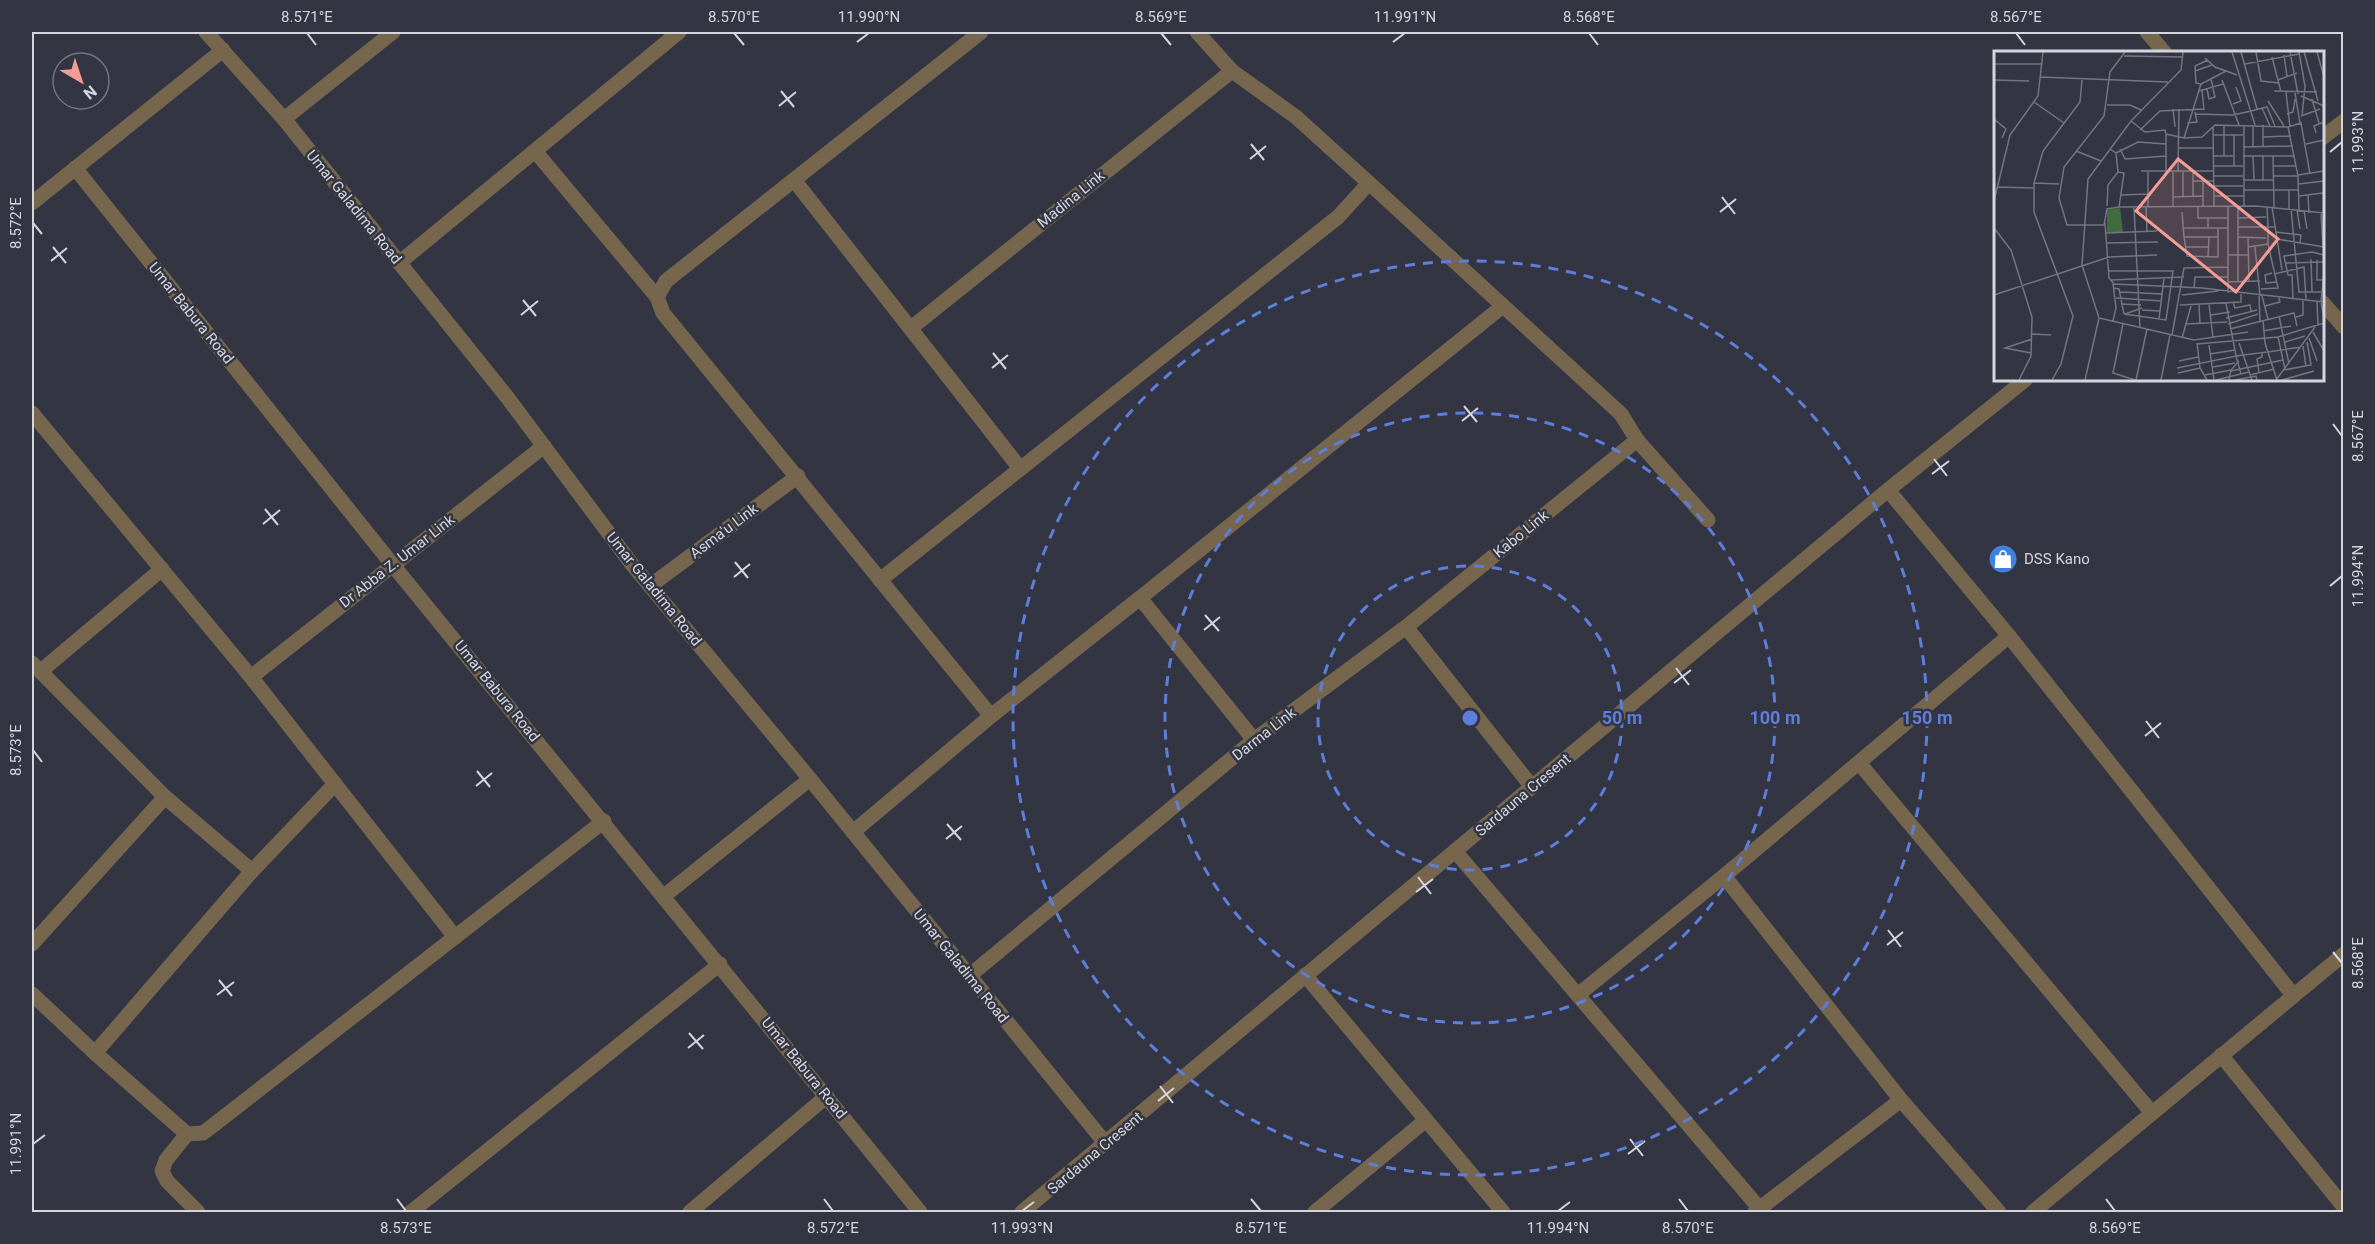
<svg xmlns="http://www.w3.org/2000/svg" width="2375" height="1244" font-family="Roboto,sans-serif">
<style>
.lines{fill:none;stroke-linecap:round;stroke-linejoin:round}
.minor{stroke:#76664e;stroke-width:15}
.tertiary{stroke:#76664e;stroke-width:15}
.ticks{fill:none;stroke:#d4d6de;stroke-width:2}
.ring{fill:none;stroke:#5d7eda;stroke-width:3;stroke-dasharray:10 8}
.labels{text-anchor:middle;dominant-baseline:central;stroke-width:5;stroke-linejoin:round;paint-order:stroke}
.street-label{font-size:15px;fill:#d4d6de;stroke:#333642}
.poi-label{font-size:15px;fill:#d4d6de;stroke:#333642;text-anchor:start}
.inset-road{fill:none;stroke:#737680;stroke-width:1.5}
.view{fill:#f59c95;fill-opacity:0.15;stroke:#f59c95;stroke-width:3}
.inset-edge{fill:none;stroke:#d4d6de;stroke-width:3}
.centre{fill:#5d7eda;stroke:#333642;stroke-width:3}
.ring-label{font-size:18px;text-anchor:middle;font-weight:bold;fill:#5d7eda;stroke:#333642;stroke-width:5;stroke-linejoin:round;paint-order:stroke}
.neatline{fill:none;stroke:#d4d6de;stroke-width:2}
.ticks-label{font-size:15px;text-anchor:middle;fill:#d4d6de}
</style>
<rect width="100%" height="100%" fill="#333642"/>
<g class="lines">
<g class="minor">
<polyline points="206,32 284,119 507,397 631,563 810,779 1106,1144"/>
<polyline points="981,32 666,281 657,297 663,313 991,716"/>
<polyline points="2147,32 2164,52"/>
<polyline points="284,119 393,32"/>
<polyline points="535,151 657,297"/>
<polyline points="75,168 392,564 920,1212"/>
<polyline points="794,180 1019,467"/>
<polyline points="1369,183 1621,414 1637,440 1708,520"/>
<polyline points="32,203 223,50"/>
<polyline points="399,263 679,32"/>
<polyline points="2322,302 2344,327"/>
<polyline points="911,328 1232,71"/>
<polyline points="32,413 251,677 455,937"/>
<polyline points="1888,490 2009,636 2293,995"/>
<polyline points="880,580 1338,217 1369,183 1296,117 1232,71 1197,32"/>
<polyline points="650,586 798,476"/>
<polyline points="1140,598 1503,306"/>
<polyline points="1406,627 1637,440"/>
<polyline points="32,663 165,797 252,871"/>
<polyline points="41,671 162,569"/>
<polyline points="251,677 544,446"/>
<polyline points="1859,763 2152,1113"/>
<polyline points="335,784 252,871 95,1053 187,1134 203,1133 211,1127 604,821"/>
<polyline points="853,832 991,716 1140,598 1254,740"/>
<polyline points="1455,851 1760,1209"/>
<polyline points="1724,876 1901,1100 1999,1212"/>
<polyline points="664,896 810,779"/>
<polyline points="32,944 165,797"/>
<polyline points="1305,975 1503,1212"/>
<polyline points="969,976 1254,740 1406,627 1532,787"/>
<polyline points="32,994 95,1053"/>
<polyline points="1579,994 1724,876 2009,636"/>
<polyline points="2221,1055 2344,1207"/>
<polyline points="187,1134 166,1160 162,1171 167,1181 198,1212"/>
<polyline points="411,1212 720,964"/>
<polyline points="690,1212 827,1096"/>
<polyline points="1315,1212 1426,1120"/>
<polyline points="1755,1212 1901,1100"/>
<polyline points="2033,1212 2344,954"/>
</g>
<g class="tertiary">
<polyline points="2322,138 2344,121"/>
<polyline points="1022,1212 1888,490 2025,380"/>
</g>
</g>
<path class="ticks" d="M 307,33 L 316,45M 734,33 L 744,45M 1161,33 L 1171,45M 1589,33 L 1598,45M 2016,33 L 2025,45M 857,42 L 869,33M 1393,42 L 1405,33M 781,91 L 794,107M 779,106 L 796,92M 1251,144 L 1264,160M 2330,152 L 2342,142M 1250,159 L 1266,146M 1722,197 L 1735,214M 1720,212 L 1736,199M 33,223 L 42,234M 53,247 L 66,263M 51,261 L 67,248M 523,300 L 536,316M 521,315 L 538,301M 993,353 L 1006,369M 992,368 L 1008,355M 1464,406 L 1477,422M 1462,421 L 1478,408M 2333,424 L 2342,436M 1934,459 L 1947,476M 1932,474 L 1949,461M 265,509 L 278,525M 263,524 L 280,510M 735,562 L 748,578M 734,577 L 750,564M 2330,586 L 2342,576M 1205,615 L 1219,631M 1204,630 L 1220,617M 1676,668 L 1689,685M 1674,683 L 1691,670M 2146,721 L 2159,738M 2145,736 L 2161,723M 33,750 L 42,762M 477,771 L 490,787M 476,786 L 492,773M 947,824 L 961,840M 946,839 L 962,826M 1418,877 L 1431,894M 1416,892 L 1433,879M 1888,930 L 1901,947M 1887,945 L 1903,932M 2333,952 L 2342,963M 219,980 L 232,996M 217,995 L 234,982M 689,1033 L 703,1049M 688,1048 L 704,1035M 1160,1086 L 1173,1103M 1158,1101 L 1174,1088M 1630,1139 L 1643,1156M 33,1144 L 45,1135M 1628,1154 L 1645,1141M 397,1199 L 406,1211M 824,1199 L 833,1211M 1251,1199 L 1261,1211M 1679,1199 L 1688,1211M 2106,1199 L 2115,1211M 1022,1211 L 1034,1202M 1558,1211 L 1570,1202"/>
<g class="ring">
<circle cx="1470" cy="718" r="152"/>
<circle cx="1470" cy="718" r="305"/>
<circle cx="1470" cy="718" r="457"/>
</g>
<defs>
<g id="shop-disc" transform="scale(1.5)"><circle r="9.5" fill="#3f7fe0" stroke="#333642"/><path d="M-5-2.5h2.3a2.7 3.5 0 0 1 5.4 0H5L5.5 6h-11ZM-1.5-2.5h3a1.5 2.3 0 0 0-3 0Z" fill="#fff"/></g>
</defs>
<g fill-rule="evenodd">
<use href="#shop-disc" x="2003" y="559"/>
</g>
<g class="labels">
<g class="street-label">
<text transform="translate(1071 199) rotate(-39)">Madina Link</text>
<text transform="translate(354 207) rotate(51)">Umar Galadima Road</text>
<text transform="translate(191 313) rotate(51)">Umar Babura Road</text>
<text transform="translate(724 531) rotate(-37)">Asma'u Link</text>
<text transform="translate(1521 534) rotate(-39)">Kabo Link</text>
<text transform="translate(397 561) rotate(-38)">Dr Abba Z. Umar Link</text>
<text transform="translate(654 589) rotate(51)">Umar Galadima Road</text>
<text transform="translate(497 691) rotate(51)">Umar Babura Road</text>
<text transform="translate(1264 734) rotate(-38)">Darma Link</text>
<text transform="translate(1523 795) rotate(-40)">Sardauna Cresent</text>
<text transform="translate(961 966) rotate(51)">Umar Galadima Road</text>
<text transform="translate(804 1068) rotate(51)">Umar Babura Road</text>
<text transform="translate(1095 1153) rotate(-40)">Sardauna Cresent</text>
</g>
<g class="poi-label">
<text x="2024" y="559">DSS Kano</text>
</g>
</g>
<g transform="translate(1994 51)">
<rect width="330" height="330" fill="#333642"/>
<path d="M 126,157 L 129,181 L 113,182 L 113,159 Z" fill="#406d40"/>
<path class="inset-road" d="M 131,1 L 116,21 L 110,65 L 70,116 L 65,147 L 73,174 L 110,174 L 113,158 L 125,156 L 262,155 L 330,162M 238,1 L 261,74M 247,1 L 263,58M 262,1 L 267,30 L 285,32M 296,1 L 304,43M 305,1 L 311,35 L 308,65M 310,1 L 324,50M 323,1 L 330,26M 290,4 L 293,26M 130,5 L 189,6M 278,6 L 287,41M 211,7 L 221,16 L 243,24M 0,13 L 47,13M 251,13 L 305,3M 201,20 L 218,14M 46,26 L 174,31M 0,29 L 35,30M 228,29 L 245,74M 284,29 L 303,22M 207,33 L 202,32 L 201,15 L 214,9M 213,38 L 215,48 L 221,46 L 217,28M 208,39 L 210,59M 205,40 L 229,33M 280,40 L 323,41M 292,41 L 296,76M 301,42 L 306,72M 307,45 L 330,55M 318,48 L 325,72M 274,50 L 290,75M 40,51 L 70,72M 239,53 L 247,50 L 242,36M 113,54 L 136,54 L 147,59M 268,57 L 276,75M 179,58 L 181,76M 257,60 L 273,56 L 281,75M 202,63 L 239,64 L 257,60M 293,63 L 299,61 L 301,48M 307,65 L 326,58M 0,68 L 12,78 L 8,87M 137,70 L 151,81 L 171,79 L 172,83 L 190,87 L 208,86 L 221,74 L 294,76 L 307,72 L 316,123M 193,72 L 203,71 L 201,61M 250,74 L 250,155M 269,74 L 269,96M 219,76 L 220,155M 294,76 L 304,125 L 305,159M 146,79 L 166,60 L 210,58M 322,82 L 320,75 L 330,71M 172,83 L 172,121M 220,84 L 249,84M 240,84 L 240,115M 269,86 L 297,85M 190,87 L 207,33 L 232,20M 312,93 L 330,89M 249,96 L 299,95M 259,96 L 259,74M 184,97 L 219,97M 126,98 L 131,108 L 172,105M 82,100 L 107,110M 122,102 L 144,91 L 172,93M 220,105 L 240,105M 230,105 L 230,74M 249,105 L 301,105M 259,105 L 260,129M 269,105 L 269,129M 279,105 L 280,156M 220,115 L 249,115M 279,115 L 302,115M 147,120 L 220,120M 124,121 L 130,122 L 125,156M 154,121 L 154,156M 184,121 L 185,58M 189,121 L 189,145M 199,121 L 199,145M 304,124 L 330,120M 220,125 L 249,125M 280,125 L 304,125M 249,129 L 280,129M 199,130 L 220,130M 209,130 L 209,155M 40,132 L 65,133M 305,133 L 330,130M 220,135 L 249,135M 4,136 L 39,137M 249,139 L 305,139M 295,139 L 295,158M 126,144 L 154,143M 314,144 L 315,162M 220,145 L 250,145M 305,145 L 329,142M 179,146 L 209,145M 0,150 L 16,84 L 44,45 L 49,1M 113,155 L 114,134 L 124,121 L 122,102 L 116,98M 234,155 L 234,242M 140,156 L 146,277M 152,156 L 153,181M 179,156 L 179,121M 204,156 L 204,167 L 234,167M 273,156 L 274,176 L 281,176M 278,156 L 288,219M 297,158 L 305,241 L 327,241M 303,159 L 306,178M 310,160 L 313,178M 188,161 L 190,186M 327,163 L 329,196M 214,167 L 214,177 L 234,177M 244,167 L 272,166M 111,172 L 115,227 L 120,233 L 208,237 L 330,251M 244,176 L 274,176 L 274,193 L 254,196M 0,177 L 17,199 L 38,266 L 37,305 L 25,329M 189,177 L 214,177M 224,177 L 224,206 L 193,205 L 190,186 L 224,186M 282,181 L 307,184 L 306,192M 112,182 L 163,180M 244,186 L 272,187M 254,186 L 255,231M 283,188 L 330,196M 113,192 L 164,191M 192,196 L 214,196M 261,196 L 266,245M 234,204 L 254,204M 214,206 L 215,186M 317,208 L 318,241M 323,209 L 323,229 L 329,229M 291,212 L 330,211M 115,220 L 179,220 L 172,269 L 130,263M 278,222 L 271,224 L 272,232 L 283,231M 280,223 L 310,216 L 312,249M 117,229 L 190,226M 234,231 L 266,230M 244,231 L 244,155M 120,237 L 125,238 L 130,263M 200,237 L 201,226 L 234,226M 267,238 L 284,237 L 274,193M 126,241 L 169,243M 0,244 L 115,206 L 163,204M 188,244 L 224,240M 265,245 L 266,270M 268,245 L 274,268M 122,247 L 168,250M 299,248 L 298,224 L 294,224 L 290,205 L 318,201 L 330,204M 323,250 L 324,274M 327,250 L 330,222M 239,251 L 241,257 L 256,254 L 257,260M 327,251 L 330,269M 232,252 L 242,305 L 250,304M 127,253 L 147,254M 215,253 L 219,287M 186,254 L 247,251 L 247,243M 205,254 L 206,273M 271,255 L 286,251 L 285,247M 148,259 L 166,260M 131,263 L 148,257M 217,264 L 236,261M 285,265 L 295,313M 302,266 L 309,264 L 309,248M 105,267 L 200,289 L 254,281M 232,267 L 263,259M 165,268 L 170,227M 269,269 L 271,292 L 283,329M 119,270 L 122,257 L 119,233M 129,273 L 119,322 L 141,329M 192,273 L 233,271M 234,273 L 264,263M 236,278 L 300,262 L 303,275M 269,280 L 297,275M 319,281 L 330,300M 38,283 L 57,284M 178,284 L 190,217 L 234,216M 284,286 L 291,318M 188,287 L 197,255M 315,287 L 323,310M 291,291 L 311,285M 203,292 L 206,317 L 213,329M 245,292 L 258,329M 203,293 L 284,286 L 330,272M 215,294 L 220,329M 309,295 L 312,316M 274,301 L 307,296M 37,302 L 11,297 L 38,288M 216,303 L 241,299M 250,304 L 273,301M 185,310 L 204,306M 219,316 L 241,312M 183,317 L 242,305 L 247,323M 290,319 L 317,314 L 313,291M 237,320 L 289,309M 265,321 L 263,308 L 268,306 L 268,301M 184,322 L 206,317M 211,324 L 237,319M 256,324 L 280,318M 58,329 L 67,313 L 79,265 L 40,161 L 40,132 L 49,100 L 86,51 L 88,29M 91,329 L 105,267 L 88,214 L 94,128 L 137,70 L 187,19 L 189,1M 142,329 L 153,278M 167,329 L 176,284M 222,329 L 255,321M 235,329 L 237,319 L 245,310M 241,329 L 262,325 L 263,329M 282,329 L 321,276M 288,329 L 320,320"/>
<path class="view" d="M 184,108 L 284,188 L 242,241 L 142,160 Z"/>
<rect width="330" height="330" class="inset-edge"/>
</g>
<circle cx="1470" cy="718" r="9" class="centre"/>
<g class="ring-label">
<text x="1622" y="724">50 m</text>
<text x="1775" y="724">100 m</text>
<text x="1927" y="724">150 m</text>
</g>
<rect width="2375" height="1244" fill="none" stroke="#333642" stroke-width="66"/>
<g transform="translate(81 81) rotate(141)"><circle r="28" fill="#333642" stroke="#737680" stroke-width="1.5"/>
<path d="M0-4.5L10 22L0 15L-10 22Z" fill="#f59c95"/>
<text y="-9" font-size="16" font-weight="bold" text-anchor="middle" fill="#d4d6de">N</text>
</g>
<rect x="33" y="33" width="2309" height="1178" class="neatline"/>
<g class="ticks-label">
<text x="307" y="22">8.571°E</text>
<text x="734" y="22">8.570°E</text>
<text x="869" y="22">11.990°N</text>
<text x="1161" y="22">8.569°E</text>
<text x="1405" y="22">11.991°N</text>
<text x="1589" y="22">8.568°E</text>
<text x="2016" y="22">8.567°E</text>
<text transform="translate(2358 142) rotate(-90)" y="5">11.993°N</text>
<text transform="translate(16 223) rotate(-90)" y="5">8.572°E</text>
<text transform="translate(2358 436) rotate(-90)" y="5">8.567°E</text>
<text transform="translate(2358 576) rotate(-90)" y="5">11.994°N</text>
<text transform="translate(16 750) rotate(-90)" y="5">8.573°E</text>
<text transform="translate(2358 963) rotate(-90)" y="5">8.568°E</text>
<text transform="translate(16 1144) rotate(-90)" y="5">11.991°N</text>
<text x="406" y="1233">8.573°E</text>
<text x="833" y="1233">8.572°E</text>
<text x="1022" y="1233">11.993°N</text>
<text x="1261" y="1233">8.571°E</text>
<text x="1558" y="1233">11.994°N</text>
<text x="1688" y="1233">8.570°E</text>
<text x="2115" y="1233">8.569°E</text>
</g>
</svg>
